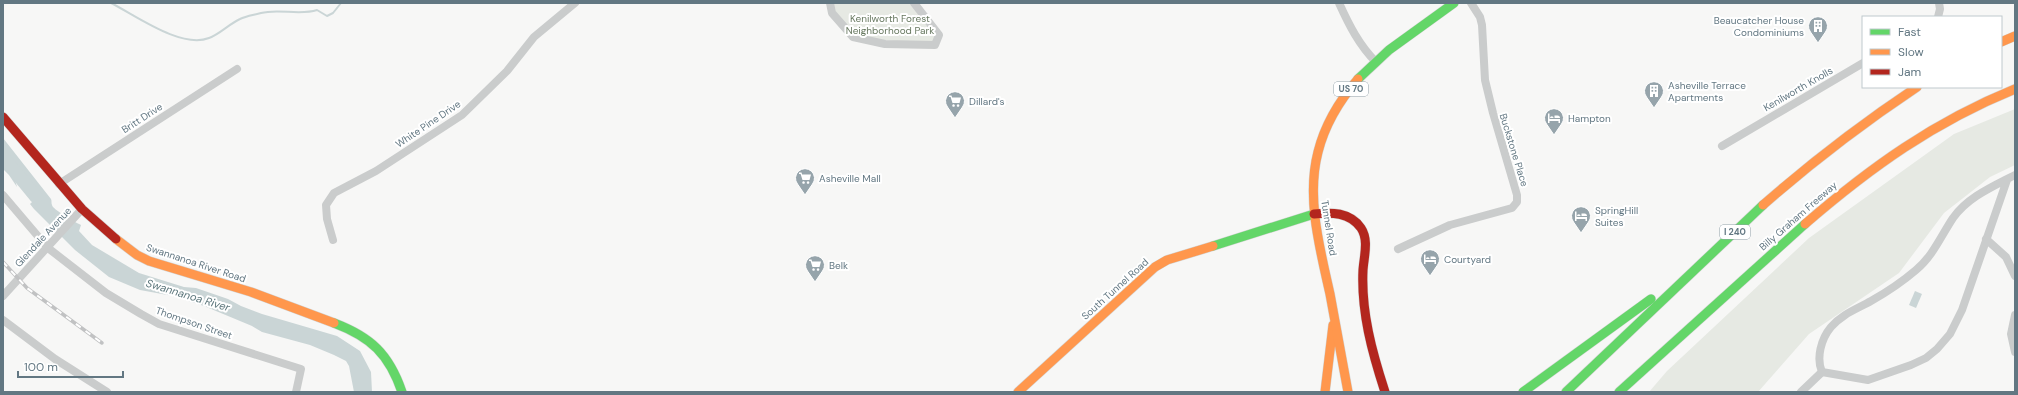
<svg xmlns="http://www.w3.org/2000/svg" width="2018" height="395" font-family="'DM Sans',sans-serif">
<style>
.green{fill:#e6e9e3}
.water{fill:#cad5d6}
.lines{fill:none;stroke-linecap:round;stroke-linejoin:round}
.stream{stroke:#cad5d6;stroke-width:2}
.river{stroke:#cad5d6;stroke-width:13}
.fast-casing{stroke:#d3d4d4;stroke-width:10}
.slow-casing{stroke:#d3d4d4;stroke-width:10}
.jam-casing{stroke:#d3d4d4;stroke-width:10}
.street{stroke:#cacccc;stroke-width:8}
.fast{stroke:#63d668;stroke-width:9}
.slow{stroke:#ff974d;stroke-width:9}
.jam{stroke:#b3261e;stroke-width:9}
.rail-casing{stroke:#c1c2c3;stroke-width:3.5}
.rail{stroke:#fff;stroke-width:2;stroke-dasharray:6;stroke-linecap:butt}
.labels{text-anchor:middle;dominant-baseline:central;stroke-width:4;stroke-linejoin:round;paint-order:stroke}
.shield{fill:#fff;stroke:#91a0a8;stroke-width:1}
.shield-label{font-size:9px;font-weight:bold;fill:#627782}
.park-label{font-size:10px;fill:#687961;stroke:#fff}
.poi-label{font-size:10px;fill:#627782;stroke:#fff;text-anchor:start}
.street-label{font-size:10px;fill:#627782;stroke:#fff}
.water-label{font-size:11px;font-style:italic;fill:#5d777c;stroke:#fff}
</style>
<rect width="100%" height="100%" fill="#f7f7f6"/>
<g class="green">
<polygon points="830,3 914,3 939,35 935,45 853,37 832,13"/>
<polygon points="2015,109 2015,165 1990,177 1944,213 1899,273 1809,334 1758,392 1649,392 1667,371 1809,238 1954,134"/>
</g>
<g class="water">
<path d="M 3,138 L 51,199 C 52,201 51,203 52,205 C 52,209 75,222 81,225 L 79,231 L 92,245 L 139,273 L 184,287 L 196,288 L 228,299 L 241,306 L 262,314 L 337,336 L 360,351 L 371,372 L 372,392 L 354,392 L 349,366 L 346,361 L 334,355 L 310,345 L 262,332 L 252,326 L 204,306 L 173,296 L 140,290 L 109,277 L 75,250 L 34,209 L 30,204 L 33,201 C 32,190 23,183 16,175 L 14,176 L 17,187 L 9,175 L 3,169 Z"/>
<polygon points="1915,291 1922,294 1916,308 1909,305"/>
</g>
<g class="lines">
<path class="stream" d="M 111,3 C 135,15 181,49 209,38 C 220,34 229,24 240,19 C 246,16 254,15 261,13 C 279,8 299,16 317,10 L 327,16 L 333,13 L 341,3"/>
<polyline class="river" points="3,157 36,197"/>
<g class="fast-casing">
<g id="fast">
<polyline points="1358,79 1389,50 1454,3"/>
<polyline points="1213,246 1314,214"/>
<path d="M 334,323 C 371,337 389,354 402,392"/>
<polyline points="1523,392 1651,299"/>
<polyline points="1566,392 1763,205"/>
<polyline points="1619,392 1805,224"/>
</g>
</g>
<g class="slow-casing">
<g id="slow">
<polyline points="2001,42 2015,36"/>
<path d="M 1763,205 C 1812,162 1863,123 1917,87"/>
<path d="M 1805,224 C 1871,167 1934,122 2015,89"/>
<polyline points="116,239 137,255 149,261 251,292 334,323"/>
<polyline points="1018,392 1155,267 1167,260 1213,246"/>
<polyline points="1325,392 1333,325"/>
<path d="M 1348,392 C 1342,359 1336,326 1330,294 C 1320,249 1306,198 1318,152 C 1325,124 1339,101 1358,79"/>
</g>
</g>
<g class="jam-casing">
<g id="jam">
<polyline points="3,117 82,209 116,239"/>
<path d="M 1314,214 C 1331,212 1350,212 1361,228 C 1369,240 1364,256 1363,270 C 1361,312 1372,352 1385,392"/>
</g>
</g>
<g class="street">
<polyline points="830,3 832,13 853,37 885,44 935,45 939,35 914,3"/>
<path d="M 1339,3 C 1349,25 1359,45 1376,62"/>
<polyline points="1938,17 1940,9 1939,3"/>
<polyline points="1722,146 1863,63"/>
<path d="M 2007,180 L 1962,310 L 1950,334 L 1937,349 L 1926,358 L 1911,365 L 1868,380 L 1822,372 C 1816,358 1821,339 1831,327 C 1842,314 1857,309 1871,301 C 1887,292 1902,282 1916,270 C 1933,256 1941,236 1953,218 C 1968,197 1992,187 2015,175"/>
<polyline points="59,184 237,69"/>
<polyline points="3,195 48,248 106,293 141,314 159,324 301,369 296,392"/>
<polyline points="1986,239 2006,257 2015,276"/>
<polyline points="333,240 327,219 326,205 334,193 376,171 462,115 507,71 534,37 575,3"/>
<polyline points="1398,249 1450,225 1512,208 1517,202 1517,195 1493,113 1485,80 1482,25 1480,17 1471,3"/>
<polyline points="3,296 82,209"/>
<polyline points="2015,315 2011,334 2015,352"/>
<polyline points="3,320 55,359 107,392"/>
<polyline points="1801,392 1822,372"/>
</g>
<use href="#fast" class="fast"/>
<use href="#slow" class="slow"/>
<use href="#jam" class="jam"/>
<g class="rail-casing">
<polyline id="rail" points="3,262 27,288 102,343"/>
</g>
<use href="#rail" class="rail"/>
</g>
<defs>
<g id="building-pin" transform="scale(1)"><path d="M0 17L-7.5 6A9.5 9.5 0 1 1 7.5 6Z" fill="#96a4ab" stroke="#fff"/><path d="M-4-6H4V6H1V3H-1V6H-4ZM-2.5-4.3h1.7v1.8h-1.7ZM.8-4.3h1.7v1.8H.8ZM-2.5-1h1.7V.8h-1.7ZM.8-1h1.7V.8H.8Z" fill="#fff"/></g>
<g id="supermarket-pin" transform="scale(1)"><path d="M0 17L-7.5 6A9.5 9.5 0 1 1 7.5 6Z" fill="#96a4ab" stroke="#fff"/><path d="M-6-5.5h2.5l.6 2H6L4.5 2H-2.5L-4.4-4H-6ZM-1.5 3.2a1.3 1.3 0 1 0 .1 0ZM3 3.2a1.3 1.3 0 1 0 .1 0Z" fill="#fff"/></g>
<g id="hotel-pin" transform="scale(1)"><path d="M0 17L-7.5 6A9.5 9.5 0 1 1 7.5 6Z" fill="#96a4ab" stroke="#fff"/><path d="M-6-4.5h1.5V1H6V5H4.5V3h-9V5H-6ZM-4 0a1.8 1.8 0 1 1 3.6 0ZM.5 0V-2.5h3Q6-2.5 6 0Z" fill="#fff"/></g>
</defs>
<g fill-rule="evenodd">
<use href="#building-pin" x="1818" y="26"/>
<use href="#building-pin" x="1654" y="91"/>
<use href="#supermarket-pin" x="955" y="101"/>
<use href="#hotel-pin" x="1554" y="118"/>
<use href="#supermarket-pin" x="805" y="178"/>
<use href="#hotel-pin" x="1581" y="216"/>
<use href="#hotel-pin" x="1430" y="259"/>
<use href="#supermarket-pin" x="815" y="265"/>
</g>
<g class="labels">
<g class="shield">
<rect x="1334" y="82" width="34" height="14" rx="3"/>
<rect x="1720" y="225" width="30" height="14" rx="3"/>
</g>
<g class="shield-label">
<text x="1351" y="89">US 70</text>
<text x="1735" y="232">I 240</text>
</g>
<g class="park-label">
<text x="890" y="18">Kenilworth Forest<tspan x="890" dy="12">Neighborhood Park</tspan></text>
</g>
<g class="poi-label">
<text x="1804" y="20" text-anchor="end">Beaucatcher House<tspan x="1804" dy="12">Condominiums</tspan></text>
<text x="1668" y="85">Asheville Terrace<tspan x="1668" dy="12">Apartments</tspan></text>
<text x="969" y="101">Dillard's</text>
<text x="1568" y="118">Hampton</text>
<text x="819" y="178">Asheville Mall</text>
<text x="1595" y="210">SpringHill<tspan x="1595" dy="12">Suites</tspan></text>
<text x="1444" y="259">Courtyard</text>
<text x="829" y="265">Belk</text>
</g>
<g class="street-label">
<text transform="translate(1798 89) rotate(-30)">Kenilworth Knolls</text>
<text transform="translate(142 118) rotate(-33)">Britt Drive</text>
<text transform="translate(428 124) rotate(-34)">White Pine Drive</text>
<text transform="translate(1514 150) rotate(73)">Buckstone Place</text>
<text transform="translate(1798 216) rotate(-41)">Billy Graham Freeway</text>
<text transform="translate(1329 228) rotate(81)">Tunnel Road</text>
<text transform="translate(43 237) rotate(-47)">Glendale Avenue</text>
<text transform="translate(196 263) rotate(18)">Swannanoa River Road</text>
<text transform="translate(1115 289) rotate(-42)">South Tunnel Road</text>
<text transform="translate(194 323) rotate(19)">Thompson Street</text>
</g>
<g class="water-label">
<text transform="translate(188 295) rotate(17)">Swannanoa River</text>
</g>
</g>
<rect width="2018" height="395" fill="none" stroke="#627782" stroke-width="8"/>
<rect x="1862" y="16" width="140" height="72" fill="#ffffff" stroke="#c0c9cd"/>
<rect x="1870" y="29" width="20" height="6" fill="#63d668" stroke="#c0c9cd"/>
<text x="1898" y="36" font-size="12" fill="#627782">Fast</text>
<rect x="1870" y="49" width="20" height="6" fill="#ff974d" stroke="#c0c9cd"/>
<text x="1898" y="56" font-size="12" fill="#627782">Slow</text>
<rect x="1870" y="69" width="20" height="6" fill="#b3261e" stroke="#c0c9cd"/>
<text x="1898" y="76" font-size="12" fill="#627782">Jam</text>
<path d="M18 371v6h105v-6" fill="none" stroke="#627782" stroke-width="2"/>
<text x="24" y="371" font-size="12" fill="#627782" stroke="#ffffff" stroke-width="3" paint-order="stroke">100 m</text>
</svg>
